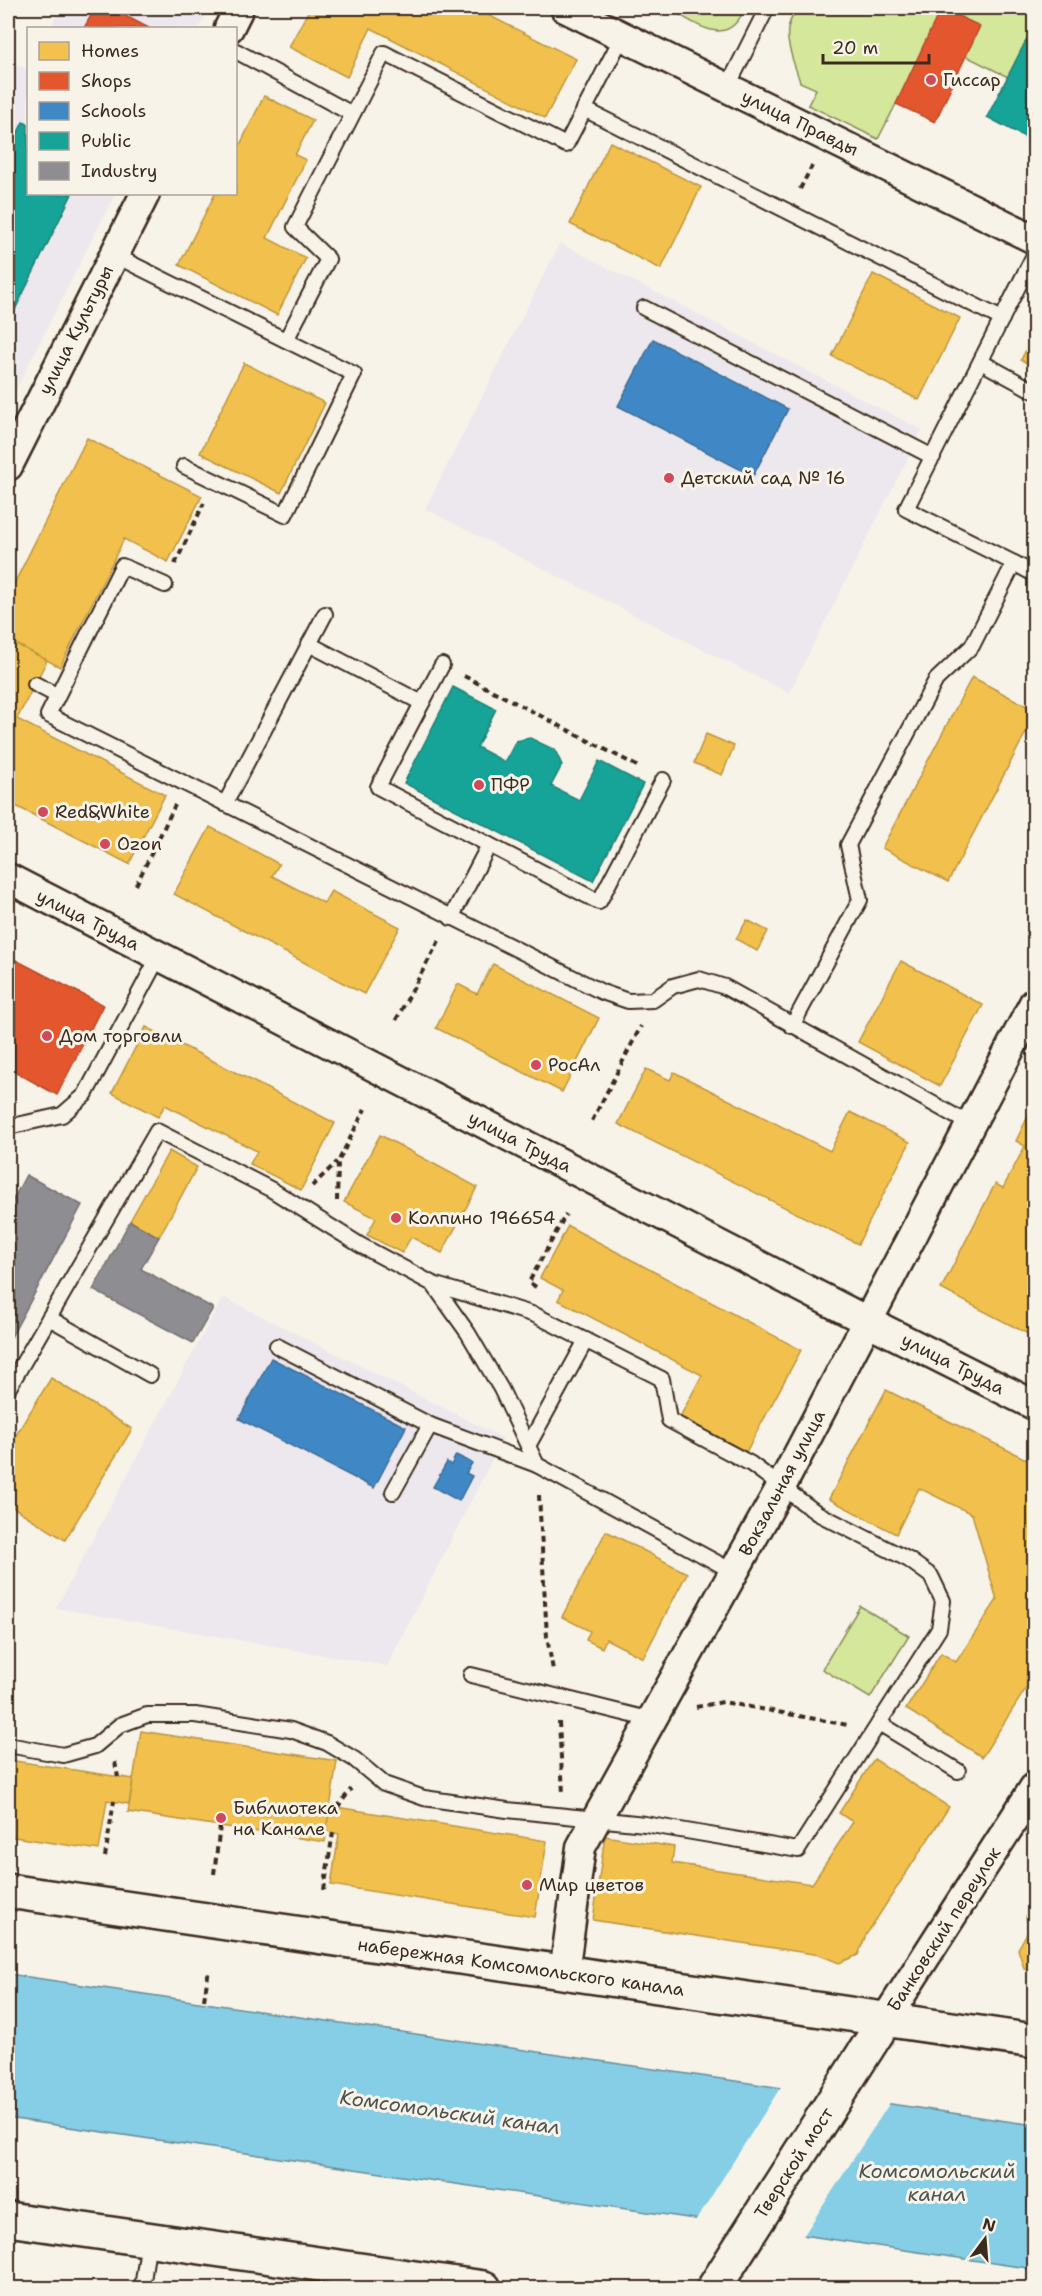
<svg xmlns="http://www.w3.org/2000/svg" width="1042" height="2296" font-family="'Shantell Sans',sans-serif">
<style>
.built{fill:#ece8ed}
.green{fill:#d5e79b;stroke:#88885c;stroke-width:1.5}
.water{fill:#85cee6;stroke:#678c96;stroke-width:1.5}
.pier{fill:#f7f3e8}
.homes{fill:#f2c14e;stroke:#bb9440;stroke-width:1.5}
.shops{fill:#e4572e;stroke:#b14a29;stroke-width:1.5}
.schools{fill:#3f88c5;stroke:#3e6c93;stroke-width:1.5}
.public{fill:#17a398;stroke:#227f73;stroke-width:1.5}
.industry{fill:#8d8d92;stroke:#746f6f;stroke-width:1.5}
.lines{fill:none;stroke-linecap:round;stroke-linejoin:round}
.service-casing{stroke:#3b2a1e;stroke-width:18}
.minor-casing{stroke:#3b2a1e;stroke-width:33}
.tertiary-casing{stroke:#3b2a1e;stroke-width:38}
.path{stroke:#3b2a1e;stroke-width:4;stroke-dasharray:6 4.5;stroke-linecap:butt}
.service{stroke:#f7f3e8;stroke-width:14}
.minor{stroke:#f7f3e8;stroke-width:28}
.tertiary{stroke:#f7f3e8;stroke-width:33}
.poi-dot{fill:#d1495b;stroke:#f7f3e8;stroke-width:2}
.labels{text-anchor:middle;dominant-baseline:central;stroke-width:6;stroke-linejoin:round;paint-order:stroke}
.poi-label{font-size:18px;fill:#3b2a1e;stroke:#f7f3e8;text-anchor:start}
.street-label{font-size:18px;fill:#3b2a1e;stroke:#f7f3e8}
.water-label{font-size:20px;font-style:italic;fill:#4e5350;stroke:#f7f3e8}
</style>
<rect width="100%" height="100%" fill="#f7f3e8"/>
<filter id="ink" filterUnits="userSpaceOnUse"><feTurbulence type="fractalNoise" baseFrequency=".0167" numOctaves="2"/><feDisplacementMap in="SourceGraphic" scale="12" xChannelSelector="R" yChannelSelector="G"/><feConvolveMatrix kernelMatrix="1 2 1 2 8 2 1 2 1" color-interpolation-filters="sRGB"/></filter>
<g filter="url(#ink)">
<g class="built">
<polygon points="60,8 210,8 199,28 50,28"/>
<polygon points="8,60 28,70 28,194 115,194 8,405"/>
<polygon points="560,243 922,430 789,693 425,509"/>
<polygon points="223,1297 503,1438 387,1666 56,1608"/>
</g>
<g class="green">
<path d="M 667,8 L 745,8 C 727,51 696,23 667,8 Z"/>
<path d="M 802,8 L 1034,8 L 1034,25 L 1008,77 L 966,56 L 896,104 L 878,139 L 808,105 L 816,89 L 800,82 C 793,58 775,25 802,8 Z"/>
<polygon points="860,1606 909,1636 870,1698 822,1669"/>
</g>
<polygon class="water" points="8,1974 1034,2125 1034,2269 8,2118"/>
<polygon class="pier" points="782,2085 891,2101 802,2238 695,2222"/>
<g class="homes">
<polygon points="310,8 474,8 576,59 545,118 371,28 347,77 289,47"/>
<polygon points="264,96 313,120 295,155 306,160 267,238 306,258 277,315 179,265 215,194 236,194 236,153"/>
<polygon points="610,142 701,187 661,269 570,224"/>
<polygon points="873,274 960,318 919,400 832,356"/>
<polygon points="1034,333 1034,367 1021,360"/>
<polygon points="244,363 325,403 281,493 200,453"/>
<polygon points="87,438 202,496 168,562 124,539 60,667 8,640 8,596"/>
<polygon points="8,640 47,660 17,719 165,795 129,864 8,802"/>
<polygon points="972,677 1034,710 1034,717 948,882 882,848"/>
<polygon points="706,734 734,746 722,775 694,763"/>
<polygon points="210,827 279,864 272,876 324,903 331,891 400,927 364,994 174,894"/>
<polygon points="747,920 768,931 757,951 736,939"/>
<polygon points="901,961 983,1005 940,1086 858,1042"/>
<polygon points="493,964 599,1018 562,1092 436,1028 458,984 477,994"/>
<polygon points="146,1027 335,1123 301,1190 250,1164 257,1151 165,1105 158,1117 112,1093"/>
<polygon points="646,1069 670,1080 674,1072 830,1151 850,1112 910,1142 858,1244 618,1124"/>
<polygon points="1034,1104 1034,1337 941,1289 995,1184 1003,1188 1025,1146 1016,1141"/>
<polygon points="380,1135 477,1187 442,1253 411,1237 402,1253 367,1235 376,1218 344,1202"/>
<polygon points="169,1151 197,1167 159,1237 130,1221"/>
<polygon points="568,1226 801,1350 746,1452 680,1417 702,1375 558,1300 563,1290 540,1278"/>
<polygon points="51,1378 132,1429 65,1540 8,1504 8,1448"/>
<polygon points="886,1390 1034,1463 1034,1676 982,1757 906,1709 941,1653 956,1662 997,1600 972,1514 919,1488 896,1534 829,1499"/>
<polygon points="606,1531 687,1573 643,1658 606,1639 602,1648 586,1640 590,1631 562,1617"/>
<polygon points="141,1731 337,1761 325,1842 128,1812"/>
<polygon points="874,1759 949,1807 866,1935 858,1955 839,1963 820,1955 593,1920 605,1836 674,1847 672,1863 812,1884 853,1822 839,1813"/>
<polygon points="8,1760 133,1779 129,1804 107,1800 99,1850 8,1836"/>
<polygon points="330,1806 547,1841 535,1917 331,1885 339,1834 326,1831"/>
<polygon points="1034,1903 1034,1974 1024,1968 1018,1949 1028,1931 1026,1916"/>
</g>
<g class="shops">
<polygon points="95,8 110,8 149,28 84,28"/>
<polygon points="941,8 980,26 935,122 896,104"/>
<polygon points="8,956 103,1005 57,1095 8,1068"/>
</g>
<g class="schools">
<polygon points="653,339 788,409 753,476 618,406"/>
<polygon points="271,1358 406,1427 374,1488 239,1419"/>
<polygon points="456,1455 472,1463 466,1473 472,1476 459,1501 433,1487 447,1462 451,1465"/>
</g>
<g class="public">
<polygon points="1034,25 1034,142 987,117"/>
<polygon points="23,122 28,124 28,194 72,194 8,324 8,153"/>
<polygon points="453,687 496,709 477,747 505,762 516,741 530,738 555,750 562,765 551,786 579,800 599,761 643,784 593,881 404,783"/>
</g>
<g class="industry">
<polygon points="26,1175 82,1205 8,1343 8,1209"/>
<polygon points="130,1221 159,1237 141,1269 213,1308 193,1343 93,1290"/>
</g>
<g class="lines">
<g class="service-casing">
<g id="service">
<polyline points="236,51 352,114"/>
<polyline points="727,88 767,8"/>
<polyline points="584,109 1002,319"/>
<polyline points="114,255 354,374 285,515 184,466"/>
<polyline points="644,308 933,457"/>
<polyline points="286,340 328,259 295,227 384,53 566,145 623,35"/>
<polyline points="981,362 1034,391"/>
<polyline points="1014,563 1034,574"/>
<polyline points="165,585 122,566 48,715 602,992 628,1001 653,1000 673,986 699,979 725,987 971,1125"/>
<polyline points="309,644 422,703 378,787 599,902 663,780"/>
<polyline points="35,684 58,696"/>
<polyline points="422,703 442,665"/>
<polyline points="225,804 325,614"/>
<polyline points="451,918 489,845"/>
<polyline points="792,1026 860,900 848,845 936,680 972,646 1014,563 906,509 1034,255"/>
<polyline points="8,1127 62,1115 85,1095 159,956"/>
<polyline points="49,1318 150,1375"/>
<polyline points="277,1346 430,1425 537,1465"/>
<polyline points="8,1389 157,1131 272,1190 360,1245 433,1284 468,1333 501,1389 537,1465 734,1572"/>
<polyline points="528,1446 586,1340"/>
<polyline points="393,1492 430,1425"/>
<polyline points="471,1675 652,1720"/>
<polyline points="879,1723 958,1771"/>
<polyline points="8,1745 63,1755 95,1746 120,1725 147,1715 195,1715 291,1730 327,1743 354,1759 384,1784 424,1798 507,1810 645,1824 798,1850 939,1629 943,1601 931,1576 909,1560 817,1513 751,1464 669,1420 662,1379 535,1315 433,1284"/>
<polyline points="142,2288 149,2239"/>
</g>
</g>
<g class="minor-casing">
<g id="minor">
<polyline points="565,8 1034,239"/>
<polyline points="229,28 239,8"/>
<polyline points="8,466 145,194"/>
<polyline points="8,878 867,1321 1034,1405"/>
<polyline points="564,1973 581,1847 781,1487 1034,1003"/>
<polyline points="885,2020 1034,1788"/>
</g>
</g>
<g class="tertiary-casing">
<g id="tertiary">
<polyline points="8,1891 1034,2041"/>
<polyline points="8,2219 484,2288"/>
<polyline points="714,2288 885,2020"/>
</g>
</g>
<g class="path">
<polyline points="800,189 812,166"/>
<polyline points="175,564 204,503"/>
<polyline points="464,676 641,768"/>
<polyline points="136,885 175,805"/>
<polyline points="396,1020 440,939"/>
<polyline points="592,1121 641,1026"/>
<polyline points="312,1186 337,1162"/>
<polyline points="337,1201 338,1162 365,1109"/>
<polyline points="536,1287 529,1282 566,1214"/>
<polyline points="539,1495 547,1637 553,1670"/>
<polyline points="696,1707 723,1702 848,1725"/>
<polyline points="559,1722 563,1793"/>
<polyline points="115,1762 118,1777"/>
<polyline points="337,1808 351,1789"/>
<polyline points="105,1857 114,1801"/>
<polyline points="214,1874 220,1826"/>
<polyline points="324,1890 333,1832"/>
<polyline points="204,2000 209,1969"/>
<polyline points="9,2288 12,2269"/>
</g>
<use href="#service" class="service"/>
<use href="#minor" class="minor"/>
<use href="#tertiary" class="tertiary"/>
</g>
</g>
<g class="poi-dot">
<circle cx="931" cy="80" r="6"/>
<circle cx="669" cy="478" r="6"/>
<circle cx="479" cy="785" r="6"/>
<circle cx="43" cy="812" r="6"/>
<circle cx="105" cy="844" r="6"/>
<circle cx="47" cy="1036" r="6"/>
<circle cx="536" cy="1065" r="6"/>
<circle cx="396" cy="1218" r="6"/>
<circle cx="221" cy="1818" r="6"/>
<circle cx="527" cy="1885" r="6"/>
</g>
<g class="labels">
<g class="poi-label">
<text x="943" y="80">Гиссар</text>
<text x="681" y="478">Детский сад № 16</text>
<text x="491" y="785">ПФР</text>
<text x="55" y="812">Red&amp;White</text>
<text x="117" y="844">Ozon</text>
<text x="59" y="1036">Дом торговли</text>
<text x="548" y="1065">РосАл</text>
<text x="408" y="1218">Колпино 196654</text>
<text x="233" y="1808">Библиотека<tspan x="233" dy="21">на Канале</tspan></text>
<text x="539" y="1885">Мир цветов</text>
</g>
<g class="street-label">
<text transform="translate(800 123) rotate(26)">улица Правды</text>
<text transform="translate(76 330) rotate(-63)">улица Культуры</text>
<text transform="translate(88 920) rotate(27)">улица Труда</text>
<text transform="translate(520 1142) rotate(27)">улица Труда</text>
<text transform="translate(953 1364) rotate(27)">улица Труда</text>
<text transform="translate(782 1483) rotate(-62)">Вокзальная улица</text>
<text transform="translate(944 1929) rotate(-57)">Банковский переулок</text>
<text transform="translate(521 1967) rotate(8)">набережная Комсомольского канала</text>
<text transform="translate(794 2163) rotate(-57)">Тверской мост</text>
</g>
<g class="water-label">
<text transform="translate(450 2112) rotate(8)">Комсомольский канал</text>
<text x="937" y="2171">Комсомольский<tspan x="937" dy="23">канал</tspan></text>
</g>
</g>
<rect width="1042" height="2296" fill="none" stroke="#f7f3e8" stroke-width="30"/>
<rect x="15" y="15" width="1012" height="2266" fill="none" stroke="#3b2a1e" stroke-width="2" filter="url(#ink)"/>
<rect x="27" y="27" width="210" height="168" fill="#f7f3e8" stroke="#aca397" stroke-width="1.5"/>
<rect x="39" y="42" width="30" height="18" fill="#f2c14e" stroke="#aca397" stroke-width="1.5"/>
<text x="81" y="57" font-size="18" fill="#3b2a1e">Homes</text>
<rect x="39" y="72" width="30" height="18" fill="#e4572e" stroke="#aca397" stroke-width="1.5"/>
<text x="81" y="87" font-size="18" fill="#3b2a1e">Shops</text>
<rect x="39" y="102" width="30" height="18" fill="#3f88c5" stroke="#aca397" stroke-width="1.5"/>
<text x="81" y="117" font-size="18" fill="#3b2a1e">Schools</text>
<rect x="39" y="132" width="30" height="18" fill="#17a398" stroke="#aca397" stroke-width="1.5"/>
<text x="81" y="147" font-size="18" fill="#3b2a1e">Public</text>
<rect x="39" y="162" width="30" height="18" fill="#8d8d92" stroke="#aca397" stroke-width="1.5"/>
<text x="81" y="177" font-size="18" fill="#3b2a1e">Industry</text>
<g transform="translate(985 2239) rotate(16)" stroke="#f7f3e8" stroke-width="4.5" paint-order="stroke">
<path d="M0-4.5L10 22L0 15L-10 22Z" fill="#3b2a1e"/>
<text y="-9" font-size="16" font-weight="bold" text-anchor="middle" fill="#3b2a1e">N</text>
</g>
<path d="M823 54v9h106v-9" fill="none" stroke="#3b2a1e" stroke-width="3"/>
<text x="832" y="54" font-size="18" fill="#3b2a1e" stroke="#f7f3e8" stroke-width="4.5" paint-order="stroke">20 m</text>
</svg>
